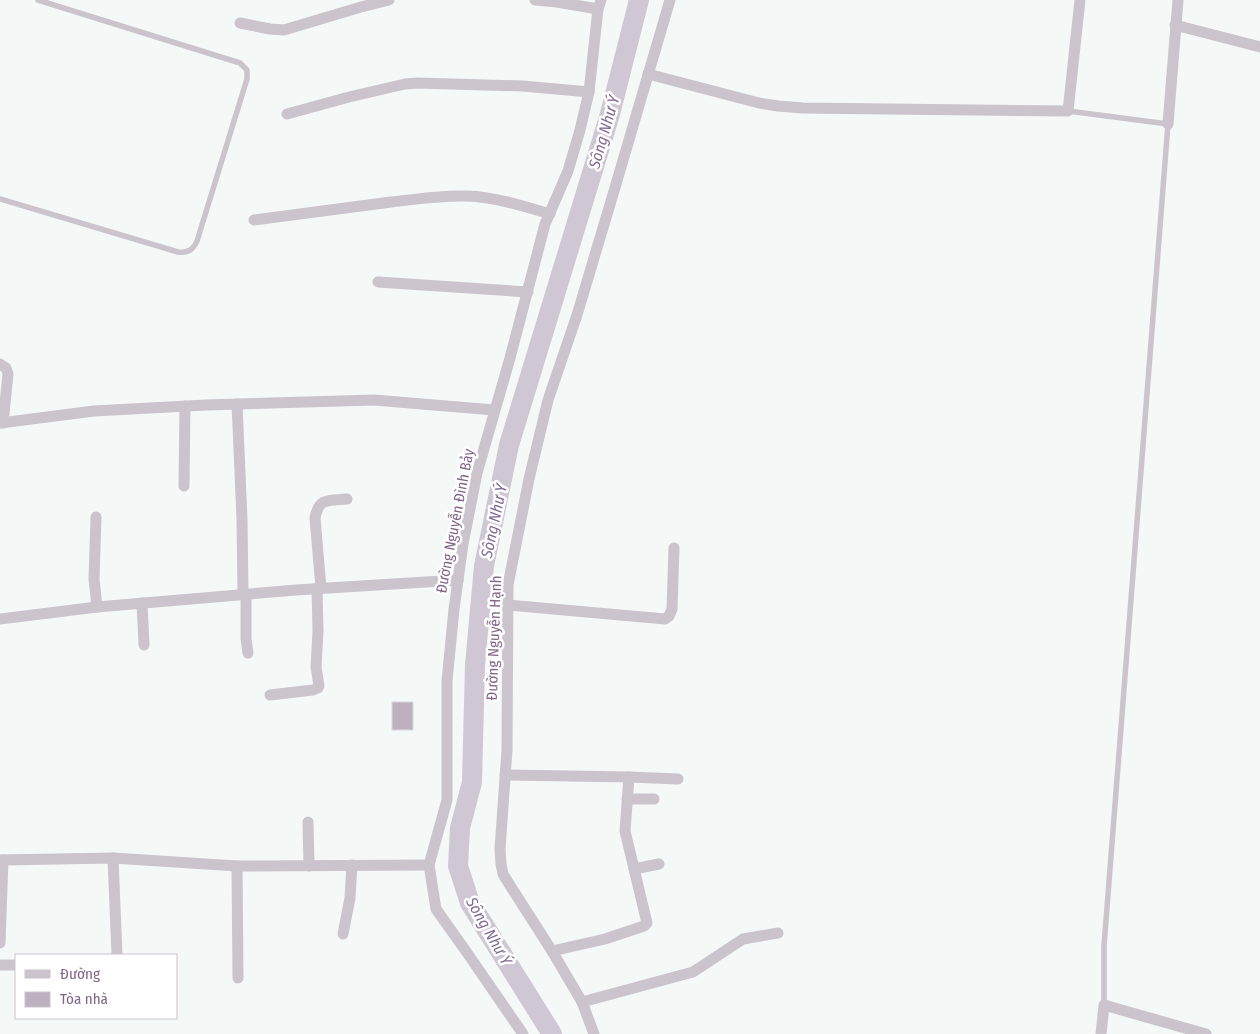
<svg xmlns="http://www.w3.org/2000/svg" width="1260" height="1034" font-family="'Fira Sans Condensed',sans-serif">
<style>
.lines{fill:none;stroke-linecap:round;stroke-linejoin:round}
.river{stroke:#cfc7d4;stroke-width:20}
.building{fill:#bdb1c0;stroke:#d7dad8}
.lane{stroke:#cbc4cd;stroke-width:5.5}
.street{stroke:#cbc4cd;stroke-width:11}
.labels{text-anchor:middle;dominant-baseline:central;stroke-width:5;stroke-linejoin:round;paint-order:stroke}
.street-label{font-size:15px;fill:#826389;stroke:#fff}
.water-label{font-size:16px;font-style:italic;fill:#836994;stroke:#fff}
</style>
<rect width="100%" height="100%" fill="#f4f8f6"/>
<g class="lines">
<polyline class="river" points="552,1034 470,903 458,866 460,828 472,782 475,665 484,566 509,445 610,114 639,0"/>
</g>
<rect class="building" x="392" y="702" width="21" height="28"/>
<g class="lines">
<g class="lane">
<polyline points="1068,111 1168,124 1104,946 1104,1005"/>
<path d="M 0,199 L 178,252 C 188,253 193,250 197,241 L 247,79 L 247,70 L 240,63 L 38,0"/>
</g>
<g class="street">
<polyline points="535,0 557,2 598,9"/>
<polyline points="240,23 270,29 284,30 361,7 389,0"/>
<polyline points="1175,25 1260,47"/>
<polyline points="648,74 759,103 778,106 803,108 1068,111 1080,0"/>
<polyline points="287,114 349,97 405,84 417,83 523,86 589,92"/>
<polyline points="1168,124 1178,0"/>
<path d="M 254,220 C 300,214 345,208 391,202 C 416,199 442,195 467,196 C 495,197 523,206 550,214"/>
<polyline points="378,282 528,292"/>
<polyline points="0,364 6,368 8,374 3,423"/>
<polyline points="237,404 242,519 243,594"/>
<polyline points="0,423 94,411 206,405 374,400 494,410"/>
<polyline points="184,486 185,406"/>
<polyline points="96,517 94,579 97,607"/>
<path d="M 321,588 L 315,518 C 319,497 328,501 347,499"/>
<polyline points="246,594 246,639 248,653"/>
<polyline points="142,603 144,645"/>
<polyline points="507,605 665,619 669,616 672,609 674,548"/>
<polyline points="0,619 97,607 296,590 458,580"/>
<polyline points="270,695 313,690 318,688 319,686 316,667 318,631 317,588"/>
<polyline points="505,775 629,777 625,831 647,923 644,926 605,939 552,951"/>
<polyline points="629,777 678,779"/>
<polyline points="627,799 654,799"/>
<polyline points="308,822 309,866"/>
<polyline points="113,858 117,955"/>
<polyline points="0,860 113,858 237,866 429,865"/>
<polyline points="237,866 238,978"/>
<polyline points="634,869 659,864"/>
<polyline points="343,934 350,898 352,865"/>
<polyline points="0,943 3,860"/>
<polyline points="0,965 16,965"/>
<polyline points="582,1002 693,972 743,939 778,933"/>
<polyline points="523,1034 470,957 436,909 429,865 447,800 447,681 454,609 463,544 477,473 510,358 545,224 568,171 580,130 589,92 598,9 601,0"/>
<polyline points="594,1034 582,1002 552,951 511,887 503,874 501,864 500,849 507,750 508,585 529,479 548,400 577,315 614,191 670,0"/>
<polyline points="1101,1034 1104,1005 1206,1034"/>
</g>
</g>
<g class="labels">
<g class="street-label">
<text transform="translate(455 521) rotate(-79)">Đường Nguyễn Đình Bảy</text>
<text transform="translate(494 638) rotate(-88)">Đường Nguyễn Hạnh</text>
</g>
<g class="water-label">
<text transform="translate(604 132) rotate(-74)">Sông Như Ý</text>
<text transform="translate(494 521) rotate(-78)">Sông Như Ý</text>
<text transform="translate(489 931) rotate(60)">Sông Như Ý</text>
</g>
</g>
<rect x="15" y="954" width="162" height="65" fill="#ffffff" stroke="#cdc1d0"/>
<rect x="25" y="970" width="25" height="8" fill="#cbc4cd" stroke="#cdc1d0"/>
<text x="60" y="979" font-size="15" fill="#826389">Đường</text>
<rect x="25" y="992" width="25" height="15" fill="#bdb1c0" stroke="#cdc1d0"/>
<text x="60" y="1004" font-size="15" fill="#826389">Tòa nhà</text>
</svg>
